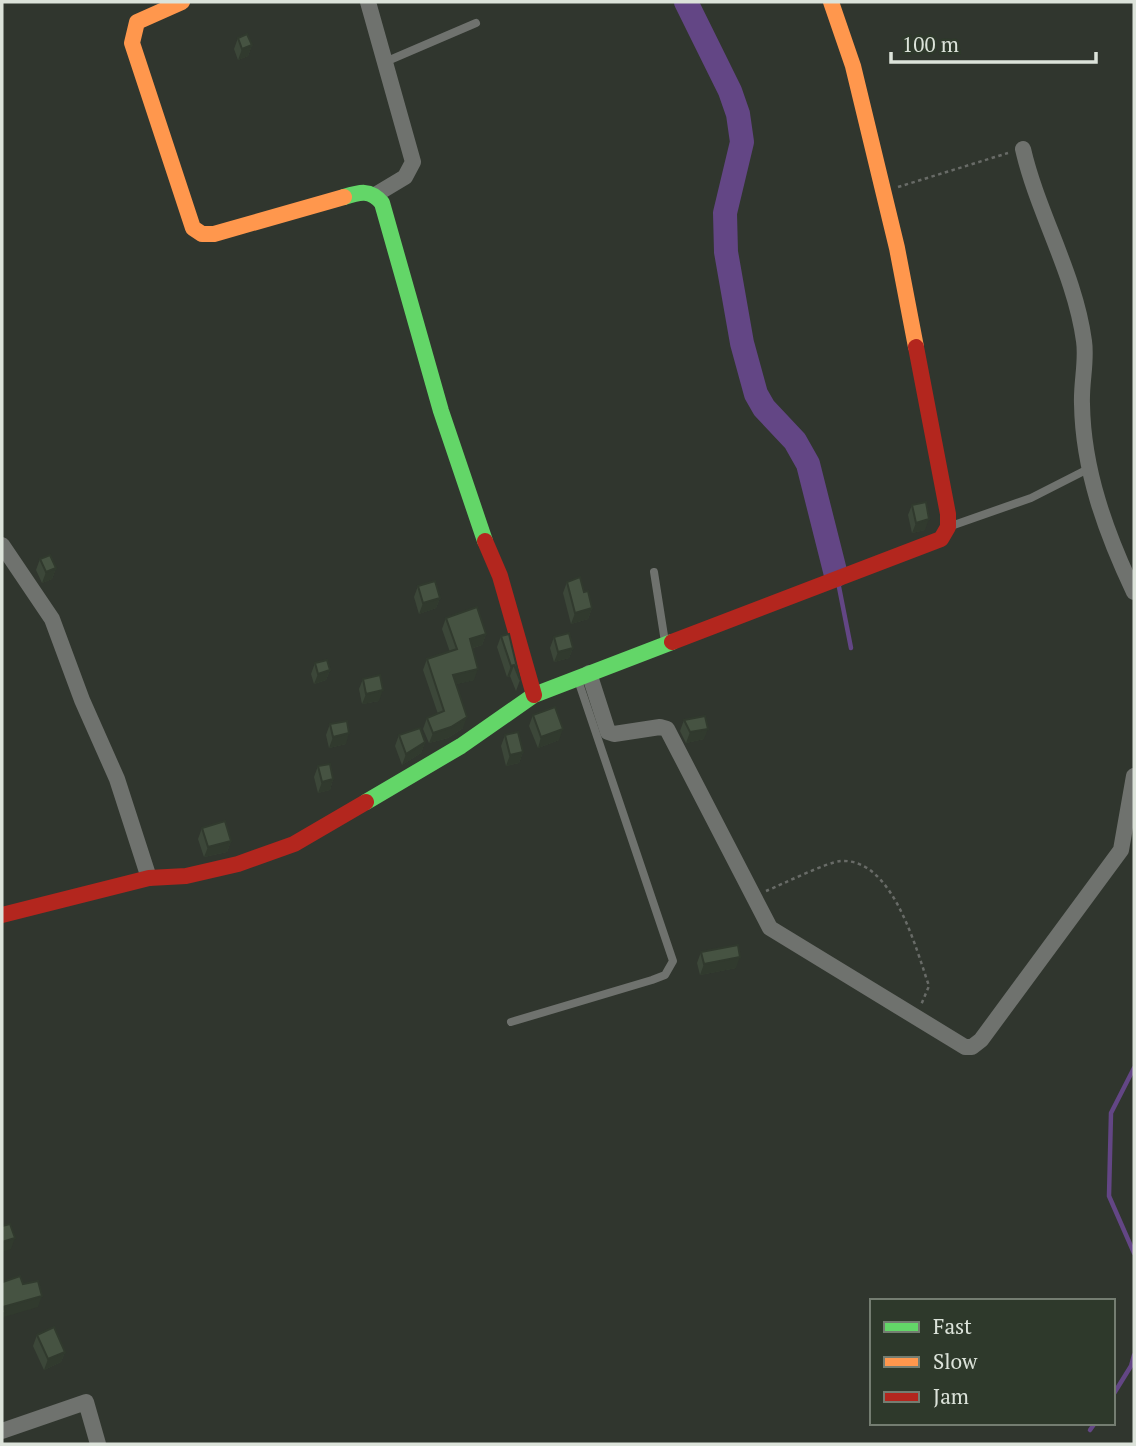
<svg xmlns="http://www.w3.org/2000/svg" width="1136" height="1446" font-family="'PT Serif',serif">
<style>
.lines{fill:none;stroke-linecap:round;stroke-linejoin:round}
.stream{stroke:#634685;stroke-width:4.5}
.river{stroke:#634685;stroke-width:24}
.path{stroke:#686b67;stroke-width:2.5;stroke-dasharray:3.5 3.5;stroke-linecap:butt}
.lane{stroke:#6f726e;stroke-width:8}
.street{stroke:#6f726e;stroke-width:16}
.fast{stroke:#63d668;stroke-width:16}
.slow{stroke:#ff974d;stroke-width:16}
.jam{stroke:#b3261e;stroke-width:16}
.wall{fill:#3c4739}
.shaded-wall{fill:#313a2e}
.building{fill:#465342;stroke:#313a2e;stroke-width:2}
</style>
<rect width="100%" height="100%" fill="#30362e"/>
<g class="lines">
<g class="stream">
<polyline points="839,587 851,648"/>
<polyline points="1134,1068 1111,1113 1109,1196 1134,1253"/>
<polyline points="1113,1395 1131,1366 1134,1355"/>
<polyline points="1090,1430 1095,1423"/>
</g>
<polyline class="river" points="686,2 730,91 738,114 742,142 725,213 726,252 742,343 756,394 764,408 795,441 808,464 836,575"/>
<g class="path">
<polyline points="898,187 1008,153"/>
<path d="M 766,891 C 783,884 827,862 841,861 C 893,858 916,949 929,986 L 921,1005"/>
</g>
<g class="lane">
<polyline points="385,62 476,23"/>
<polyline points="951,526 1031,498 1088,469"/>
<polyline points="654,572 665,642"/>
<polyline points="511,1022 652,980 665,975 673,961 578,680"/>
</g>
<g class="street">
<polyline points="368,2 413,162 405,177 375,195"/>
<path d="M 1023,149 C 1038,214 1075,274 1084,341 C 1087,361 1081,383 1082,404 C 1083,470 1106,533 1134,592"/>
<polyline points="2,545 52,619 82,700 117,779 149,878"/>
<polyline points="589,673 608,732 614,734 660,727 667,729 770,928 965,1047 972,1047 981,1040 1121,850 1134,776"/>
<polyline points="2,1431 86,1402 98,1444"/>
</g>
<g class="fast">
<path d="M 344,197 C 360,192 370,189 382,203 L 441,411 L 485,541"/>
<polyline points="366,802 461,746 534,695 672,642"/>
</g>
<g class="slow">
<polyline points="182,2 137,22 132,43 193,228 202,234 214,234 344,197"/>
<polyline points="831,2 853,66 897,248 916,347"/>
</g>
<g class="jam">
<polyline points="485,541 500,576 534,695"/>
<polyline points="672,642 941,539 948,527 948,514 916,347"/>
<polyline points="2,915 149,878 186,876 238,864 294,844 366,802"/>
</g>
</g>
<g class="wall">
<polygon points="238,38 252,45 248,56 238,60 234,49"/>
<polygon points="912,505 925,530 912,533 908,515"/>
<polygon points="40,559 56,568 52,579 42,583 36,570"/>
<polygon points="567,582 584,592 592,608 588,619 571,624 563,593"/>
<polygon points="418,586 440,598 436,608 419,614 414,597"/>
<polygon points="446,618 486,634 482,645 473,648 474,680 456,684 463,728 448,738 429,743 423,729 427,718 438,714 423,670 427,659 450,652 442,629"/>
<polygon points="509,634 520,680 516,691 510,676 507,677 497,647 501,636"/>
<polygon points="554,637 573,648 569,658 554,662 550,648"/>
<polygon points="315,663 330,670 326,680 314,684 311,674"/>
<polygon points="363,679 379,701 362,704 359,689"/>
<polygon points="533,715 559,740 538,748 529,726"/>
<polygon points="684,720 704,739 686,743 680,731"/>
<polygon points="330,724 346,744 329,748 326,735"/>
<polygon points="399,735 425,742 421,753 402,765 395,746"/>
<polygon points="505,735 523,752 519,763 506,766 501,746"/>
<polygon points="318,766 333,779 330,790 318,793 314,777"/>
<polygon points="202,828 231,841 227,852 204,857 198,839"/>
<polygon points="701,952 736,968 700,975 697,963"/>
<polygon points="37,1335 65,1352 61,1362 44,1370 33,1346"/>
</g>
<g class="shaded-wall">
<polygon points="252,45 248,56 238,60 242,49"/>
<polygon points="929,519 925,530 912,533 916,523"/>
<polygon points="56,568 52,579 42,583 46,572"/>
<polygon points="440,598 436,608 419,614 423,603"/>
<polygon points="592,608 588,619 571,624 575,613"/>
<polygon points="486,634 482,645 466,650 470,639"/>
<polygon points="573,648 569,658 554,662 558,652"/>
<polygon points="514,665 510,676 507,677 511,666"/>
<polygon points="478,669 474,680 449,686 453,675"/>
<polygon points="330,670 326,680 314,684 318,674"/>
<polygon points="383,690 379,701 362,704 366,694"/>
<polygon points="467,717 463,728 448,738 429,743 433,733"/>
<polygon points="563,729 559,740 538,748 541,737"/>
<polygon points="708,729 704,739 686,743 690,732"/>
<polygon points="349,733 346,744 329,748 333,737"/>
<polygon points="425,742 421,753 402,765 406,754"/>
<polygon points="523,752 519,763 506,766 510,755"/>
<polygon points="333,779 330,790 318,793 322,782"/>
<polygon points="231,841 227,852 204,857 208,847"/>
<polygon points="740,957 736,968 700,975 704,964"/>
<polygon points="15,1238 11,1249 2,1252 2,1242"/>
<polygon points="42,1296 38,1307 4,1317 2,1322 2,1312 3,1307"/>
<polygon points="65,1352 61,1362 44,1370 48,1359"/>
</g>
<g class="building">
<polygon points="247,34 252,45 242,49 238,38"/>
<polygon points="926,502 929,519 916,523 912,505"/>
<polygon points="50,555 56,568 46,572 40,559"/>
<polygon points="580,577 584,592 588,591 592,608 575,613 567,582"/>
<polygon points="435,581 440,598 423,603 418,586"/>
<polygon points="477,607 486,634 470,639 478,669 453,675 467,717 451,727 433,733 427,718 444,711 427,659 457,649 446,618"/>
<polygon points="569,633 573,648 558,652 554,637"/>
<polygon points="509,634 520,680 514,665 511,666 501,636"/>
<polygon points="327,660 330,670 318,674 315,663"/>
<polygon points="380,675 383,690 366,694 363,679"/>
<polygon points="555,707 563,729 541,737 533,715"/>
<polygon points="705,716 708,729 690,732 684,720"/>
<polygon points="347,721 349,733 333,737 330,724"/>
<polygon points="420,728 425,742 406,754 399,735"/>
<polygon points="518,732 523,752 510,755 505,735"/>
<polygon points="330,764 333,779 322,782 318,766"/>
<polygon points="225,821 231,841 208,847 202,828"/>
<polygon points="738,945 740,957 704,964 701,952"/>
<polygon points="10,1224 15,1238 2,1242 2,1226"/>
<polygon points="20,1276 23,1284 38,1281 42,1296 3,1307 5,1312 2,1314 2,1279 3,1282"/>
<polygon points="54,1327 65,1352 48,1359 37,1335"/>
</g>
<rect width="1136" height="1446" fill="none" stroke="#dce3da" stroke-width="7"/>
<rect x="870" y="1299" width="245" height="126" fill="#2e392b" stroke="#747d71" stroke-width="2"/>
<rect x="884" y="1322" width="35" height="10" fill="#63d668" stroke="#747d71" stroke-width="2"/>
<text x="933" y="1334" font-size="21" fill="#dce3da">Fast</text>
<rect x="884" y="1357" width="35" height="10" fill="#ff974d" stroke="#747d71" stroke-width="2"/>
<text x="933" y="1369" font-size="21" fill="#dce3da">Slow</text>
<rect x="884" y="1392" width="35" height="10" fill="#b3261e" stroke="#747d71" stroke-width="2"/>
<text x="933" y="1404" font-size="21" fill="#dce3da">Jam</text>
<path d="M891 52v10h205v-10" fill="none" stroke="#dce3da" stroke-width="3.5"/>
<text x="902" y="52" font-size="21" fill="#dce3da" stroke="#2e392b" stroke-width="5" paint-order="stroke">100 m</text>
</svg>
